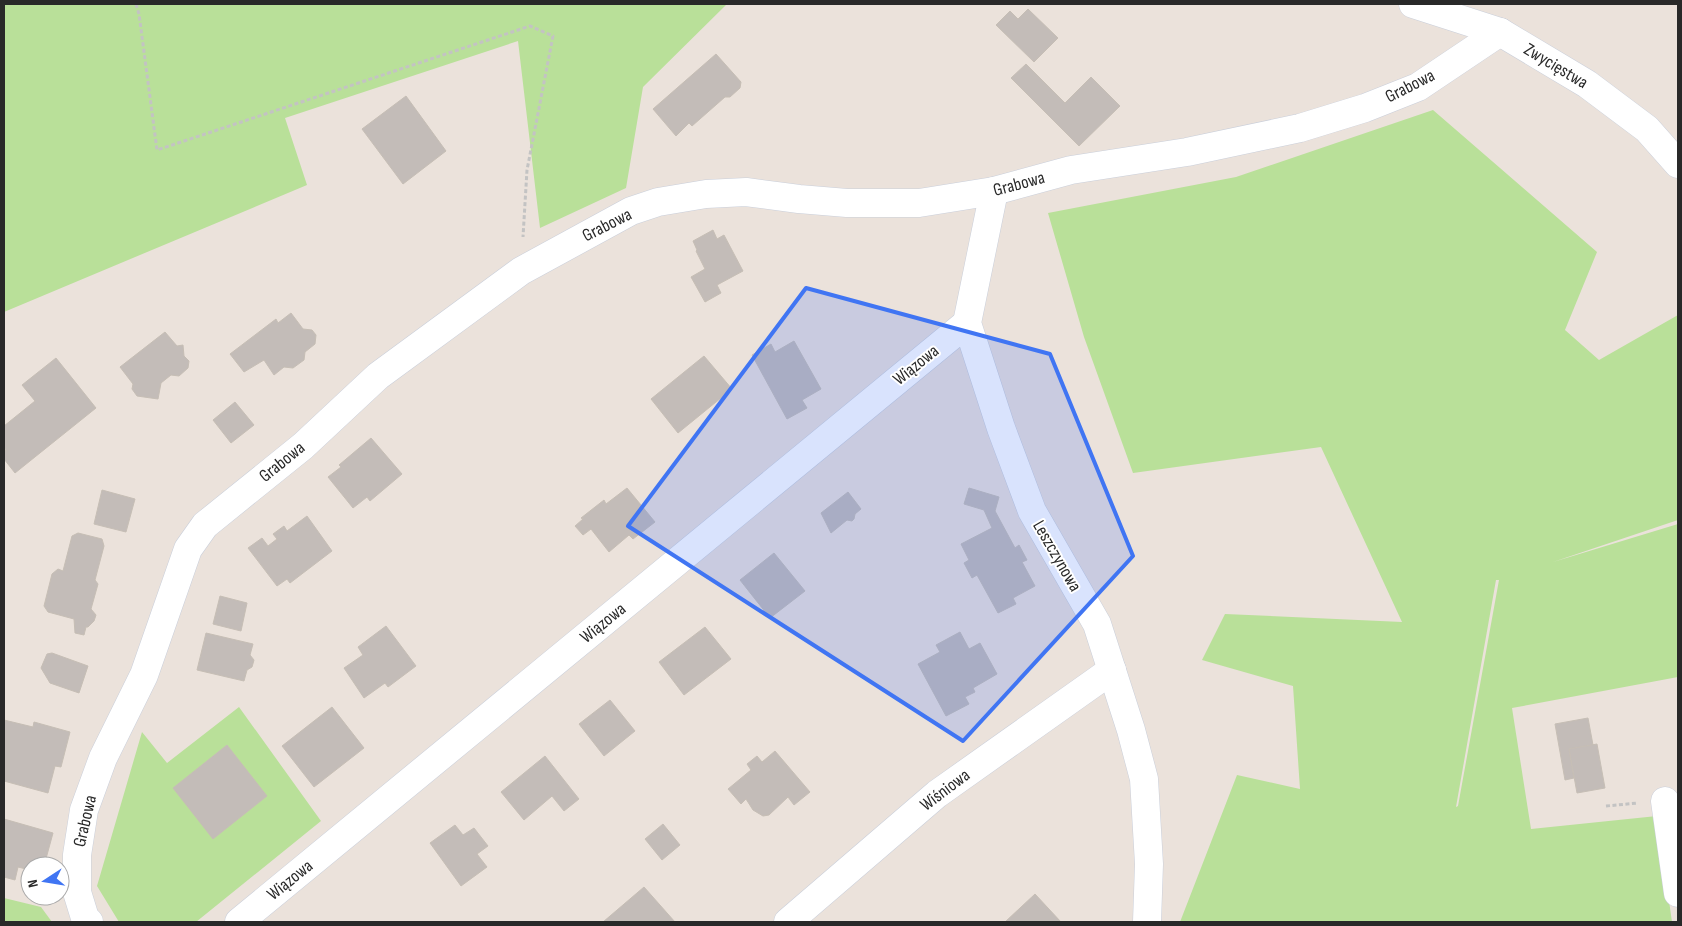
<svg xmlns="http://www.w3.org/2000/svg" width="1682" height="926" font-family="'Sofia Sans Condensed',sans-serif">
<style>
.green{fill:#b9e099;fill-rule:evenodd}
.building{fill:#c3bcb8;stroke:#c6beb5}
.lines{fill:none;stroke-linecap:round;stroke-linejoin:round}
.street-casing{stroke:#cacfda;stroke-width:29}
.secondary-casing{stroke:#cacfda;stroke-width:29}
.path{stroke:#c3c3c3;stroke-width:3;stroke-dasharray:4 2.5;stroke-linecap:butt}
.street{stroke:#fff;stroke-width:28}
.secondary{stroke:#fff;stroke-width:28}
.marked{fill:#4075f3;fill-opacity:0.2;stroke:#4075f3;stroke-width:4;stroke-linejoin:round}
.labels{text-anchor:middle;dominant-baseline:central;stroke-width:4;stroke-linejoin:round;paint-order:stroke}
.street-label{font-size:18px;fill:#292929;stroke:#fff}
</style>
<rect width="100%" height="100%" fill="#ebe2db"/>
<g class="green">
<polygon points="4,4 727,4 643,87 626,188 540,228 518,41 285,118 307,185 4,312"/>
<path d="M 1433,110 L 1597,252 L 1565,330 L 1599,360 L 1678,315 L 1678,520 L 1553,562 L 1678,524 L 1678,677 L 1512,708 L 1531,829 L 1657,816 L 1672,922 L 1180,922 L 1237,775 L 1300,789 L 1293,686 L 1202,660 L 1225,614 L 1402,622 L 1321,447 L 1133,473 L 1084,337 L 1048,213 L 1236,177 ZM 1496,580 L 1499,580 L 1458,806 L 1456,807 Z"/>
<polygon points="239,707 321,821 196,922 119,922 97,886 142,732 167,763"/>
<polygon points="4,898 41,907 52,922 4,922"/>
</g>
<g class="building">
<polygon points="1028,9 1058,38 1034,62 996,25 1010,11 1018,19"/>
<polygon points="716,54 741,82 740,88 730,97 725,97 692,126 689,123 676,136 653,109"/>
<polygon points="1026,64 1065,103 1091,77 1120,106 1079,146 1011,78"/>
<polygon points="406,96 446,151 403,184 362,129"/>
<polygon points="713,230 717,239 724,235 743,271 717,285 721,293 705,302 691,277 705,269 696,251 697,250 693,241"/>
<polygon points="291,313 303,329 312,330 316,335 315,344 305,352 304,360 293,368 284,367 274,375 264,360 244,372 230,354 276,319 278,323"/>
<polygon points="165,332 177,346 183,345 184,356 189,361 188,368 179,376 171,375 161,383 158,399 137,396 132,389 133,384 120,367"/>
<polygon points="794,341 821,389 802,400 807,408 787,419 752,355 771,344 775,352"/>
<polygon points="704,356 732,389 678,433 651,399"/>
<polygon points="56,358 96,408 15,473 4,459 4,452 6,450 4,447 4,426 35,401 22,385"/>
<polygon points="235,402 254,425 231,443 213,420"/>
<polygon points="371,438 402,474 370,501 367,497 353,508 328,477 341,467 339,465"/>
<polygon points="627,488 655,522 633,539 629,535 609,552 591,529 583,535 575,526 583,519 581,518 604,500 606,504"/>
<polygon points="969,488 999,497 995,511 1015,548 1019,545 1027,560 1022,562 1035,586 1013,598 1016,604 998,613 977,575 972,578 964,563 969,560 961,544 992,528 984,510 964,504"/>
<polygon points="102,490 135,499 126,532 94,524"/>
<polygon points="848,492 861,509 855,514 854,519 852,521 847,520 831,533 821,513"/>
<polygon points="307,516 332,551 290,583 287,579 277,586 248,548 262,538 268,546 277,539 273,534 284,526 287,531"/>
<polygon points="78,533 102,539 104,546 95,580 98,584 91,609 96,615 94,621 88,627 86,627 84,635 75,633 74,619 48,612 44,606 52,574 58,569 63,571 72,536"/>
<polygon points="774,553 805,591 770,618 740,580"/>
<polygon points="220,596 247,603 241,631 213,624"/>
<polygon points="386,626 416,666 388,687 385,683 364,698 344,668 363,655 358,647"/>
<polygon points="705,627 731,659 684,695 659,662"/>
<polygon points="960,632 969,649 980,643 997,674 973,688 975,692 965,697 969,704 946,716 918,664 940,652 936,645"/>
<polygon points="206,633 253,644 250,655 254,660 252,667 247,670 244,681 197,670"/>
<polygon points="52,653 88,666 79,693 50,683 41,668 47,654"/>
<polygon points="610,700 635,731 604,756 579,724"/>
<polygon points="332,707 364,748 314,787 282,746"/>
<polygon points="1588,718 1593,745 1569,749 1574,778 1565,780 1555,724"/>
<polygon points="4,720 33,727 34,722 70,732 61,767 55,766 48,793 4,781"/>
<polygon points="1597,744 1605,788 1577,793 1569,749"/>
<polygon points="227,745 267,796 213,839 173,788"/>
<polygon points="775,751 810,792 794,805 788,797 769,815 763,816 753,810 746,799 741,804 728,789 751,770 747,764 757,756 762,762"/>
<polygon points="545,756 579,799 564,811 552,796 524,820 501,792"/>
<polygon points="4,819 53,833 44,866 30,866 30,870 18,867 15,880 4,877"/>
<polygon points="663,824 680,845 662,860 645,839"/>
<polygon points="455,825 463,835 474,828 488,846 477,854 487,867 461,886 430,843"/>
<polygon points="644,887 675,922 603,922"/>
<polygon points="1035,894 1061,922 1005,922"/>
</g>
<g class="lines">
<g class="street-casing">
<g id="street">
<polyline points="994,191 967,323 1001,428 1032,511 1097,624 1131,730 1144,779 1149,864 1147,922"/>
<polyline points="1665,801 1678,893"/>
<polyline points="89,922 85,918 77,892 77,855 84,810 103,758 144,675 188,549 205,525 303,446 378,376 521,271 631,211 658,202 706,194 746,192 799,199 847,203 919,203 994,191 1071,170 1187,152 1300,128 1365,108 1418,87 1500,32"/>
<polyline points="239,922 967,323"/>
<polyline points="788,922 937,794 1112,670"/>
</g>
</g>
<g class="secondary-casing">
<polyline id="secondary" points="1413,4 1500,32 1587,84 1647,129 1678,164"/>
</g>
<g class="path">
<polyline points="136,4 139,14 157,150 530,26 553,36 527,170 523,237"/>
<polyline points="1606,806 1638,803"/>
</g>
<use href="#street" class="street"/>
<use href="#secondary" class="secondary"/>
</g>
<path class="marked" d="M 806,288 L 1050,354 L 1133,556 L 963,741 L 628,526 Z"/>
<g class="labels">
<g class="street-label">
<text transform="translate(1556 66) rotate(31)">Zwycięstwa</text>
<text transform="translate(1410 86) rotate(-27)">Grabowa</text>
<text transform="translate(1019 184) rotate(-15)">Grabowa</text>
<text transform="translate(607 225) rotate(-27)">Grabowa</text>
<text transform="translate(916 365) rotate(-39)">Wiązowa</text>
<text transform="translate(282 462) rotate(-39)">Grabowa</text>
<text transform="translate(1057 556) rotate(60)">Leszczynowa</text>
<text transform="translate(603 623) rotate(-39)">Wiązowa</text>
<text transform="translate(945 790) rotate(-37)">Wiśniowa</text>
<text transform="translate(85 821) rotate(-77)">Grabowa</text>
<text transform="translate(290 880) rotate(-39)">Wiązowa</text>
</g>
</g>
<rect width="1682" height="926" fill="none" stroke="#292929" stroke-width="10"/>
<g transform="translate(45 881) rotate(258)"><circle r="24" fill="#ffffff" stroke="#a9a9a9"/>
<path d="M0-4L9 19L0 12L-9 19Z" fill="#4075f3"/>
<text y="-8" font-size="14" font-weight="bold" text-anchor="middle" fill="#292929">N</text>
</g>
</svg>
